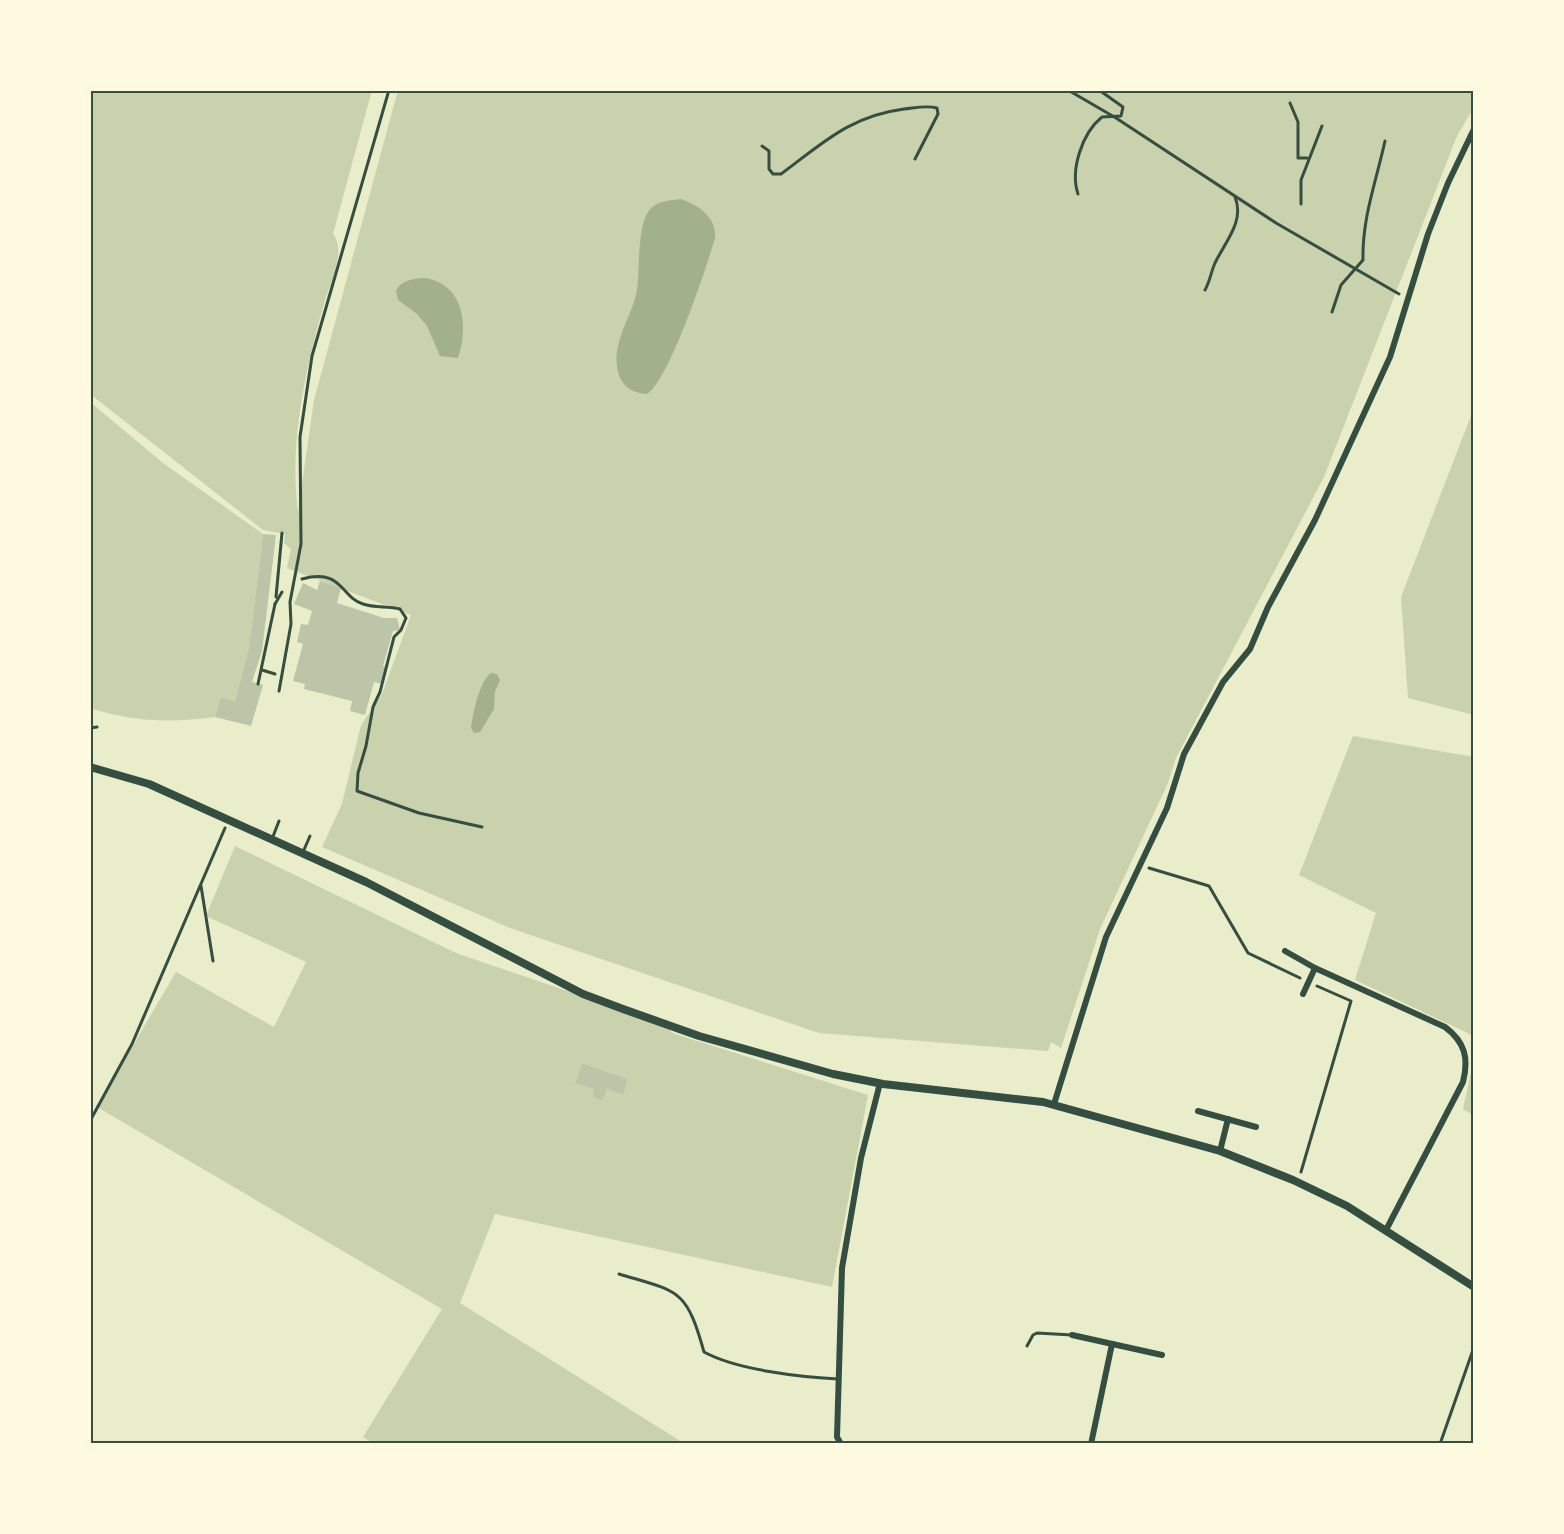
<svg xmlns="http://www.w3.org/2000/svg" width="1564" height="1534" font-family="'Varela Round',sans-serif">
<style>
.green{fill:#cad2ad;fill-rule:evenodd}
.water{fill:#a3b18a}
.building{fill:#bcc5a7}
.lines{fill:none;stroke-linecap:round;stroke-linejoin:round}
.path{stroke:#344e41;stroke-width:3}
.service{stroke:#344e41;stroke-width:3}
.minor{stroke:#344e41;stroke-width:6}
.tertiary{stroke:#344e41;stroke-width:8}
.neatline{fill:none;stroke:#344e41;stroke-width:2}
</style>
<rect width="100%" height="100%" fill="#e9edc9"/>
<g class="green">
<path d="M 90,90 L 372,90 L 333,234 C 347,251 329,285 324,304 C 305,371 289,443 298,512 L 314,400 L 398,90 L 1474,90 L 1474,107 L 1457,136 L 1324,477 L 1176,758 L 1168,783 L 1100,929 L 1061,1048 L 1051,1042 L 1048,1051 L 819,1033 L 510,928 L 322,847 L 342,804 L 361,725 L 382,694 L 411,615 L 287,568 L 291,549 L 284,543 L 285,534 L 263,530 L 90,394 Z"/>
<path d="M 90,402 L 163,463 L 263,534 L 249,647 L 235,701 L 221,697 L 215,717 C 171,723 133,722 90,708 Z"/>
<polygon points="1474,408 1474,715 1408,698 1401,597"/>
<polygon points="1353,736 1474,757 1474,1036 1355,980 1376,913 1299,875"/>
<path d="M 235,846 L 456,953 L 667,1025 L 672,1033 L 868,1095 L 832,1287 L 495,1214 L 460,1303 L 685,1444 L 374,1444 L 363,1437 L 442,1309 L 97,1107 L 176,972 L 274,1027 L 306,962 L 206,916 ZM 582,1063 L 628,1079 L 623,1094 L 607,1089 L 603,1101 L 592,1097 L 594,1089 L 575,1082 Z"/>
<polygon points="1474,1059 1474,1116 1463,1109"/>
</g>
<g class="water">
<path d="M 681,199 C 698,205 717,217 715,238 C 707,266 669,381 647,394 C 630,393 619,384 617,366 C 613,341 633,314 637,290 C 640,269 637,229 648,212 C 655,201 670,200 681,199 Z"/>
<path d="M 426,278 C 464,285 469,326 458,358 L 440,356 L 427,326 L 417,314 L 398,300 L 396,291 C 401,280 414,278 426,278 Z"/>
<path d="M 491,673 L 497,674 L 500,680 L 495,691 L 494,709 L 480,732 L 474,733 L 471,728 C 473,713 479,682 491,673 Z"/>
</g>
<g class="building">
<polygon points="263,534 276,535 262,651 252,682 263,685 251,726 215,717 221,697 235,701 249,647"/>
<polygon points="320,581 341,588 337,603 384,618 397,618 400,630 393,631 383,666 386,667 382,684 374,682 365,715 350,711 352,701 304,689 305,684 293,681 303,644 297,642 301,624 308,625 312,611 294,604 303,583 317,590"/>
<polygon points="582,1063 628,1079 623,1095 607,1089 603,1101 592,1097 594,1089 575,1083"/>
</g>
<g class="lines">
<g class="path">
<polyline points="1068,90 1116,118 1276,223 1399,294"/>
<polyline points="1290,103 1298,122 1298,158 1307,158"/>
<path d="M 762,146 L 769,151 L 769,169 L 773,174 L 781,174 C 823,143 850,116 904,109 C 915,108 926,105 937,108 L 938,114 L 915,159"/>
<path d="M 1078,194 C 1070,170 1082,133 1102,117 L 1121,116 L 1123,107 L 1099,90"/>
<polyline points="1301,204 1301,180 1322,126"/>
<path d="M 1205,290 C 1210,281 1211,272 1215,263 C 1225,242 1245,221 1235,197"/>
<path d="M 1332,312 L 1341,285 L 1363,260 C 1362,218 1376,182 1385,141"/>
<path d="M 302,579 C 343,568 340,597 363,604 C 375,608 388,606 400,609 L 406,618 L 401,630 L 394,637 L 380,692 L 373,707 L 366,746 L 358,773 L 357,791 L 419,813 L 482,827"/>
<polyline points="276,597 282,533"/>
<polyline points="275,604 282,592"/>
<polyline points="262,670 275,674"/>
<polyline points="258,684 275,604"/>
<polyline points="90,728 97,727"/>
<polyline points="1149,868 1209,886 1248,953 1300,978"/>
<polyline points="201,886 213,961"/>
<polyline points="90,1121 132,1044 225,828"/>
<polyline points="1301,1172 1351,1001 1317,986"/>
<polyline points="1440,1444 1474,1347"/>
</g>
<g class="service">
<polyline points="279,691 291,624 290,602 301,544 300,437 312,356 389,90"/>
<polyline points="272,839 279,821"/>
<polyline points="303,852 310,836"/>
<path d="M 619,1274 C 679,1292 686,1288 704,1352 C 737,1370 800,1377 838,1379"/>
<polyline points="1027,1346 1033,1335 1037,1333 1072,1335"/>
</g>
<g class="minor">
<path d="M 1285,951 L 1315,968 L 1445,1027 C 1465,1042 1469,1058 1463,1082 L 1386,1230"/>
<polyline points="1303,994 1315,968"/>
<polyline points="1054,1104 1106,937 1167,808 1184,754 1223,682 1250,649 1268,607 1315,520 1390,357 1428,234 1448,183 1474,129"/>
<polyline points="1198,1111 1256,1127"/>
<polyline points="1220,1151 1228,1119"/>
<polyline points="1072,1335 1162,1355"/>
<polyline points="841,1444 837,1437 842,1268 861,1158 880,1083"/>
<polyline points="1091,1444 1112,1344"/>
</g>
<polyline class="tertiary" points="90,767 149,784 366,882 583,994 623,1009 699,1036 833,1074 883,1084 1043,1102 1220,1151 1293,1180 1347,1206 1474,1287"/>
</g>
<rect width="1564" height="1534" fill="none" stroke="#fefae0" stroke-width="183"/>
<rect x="92" y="92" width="1380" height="1350" class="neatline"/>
</svg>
